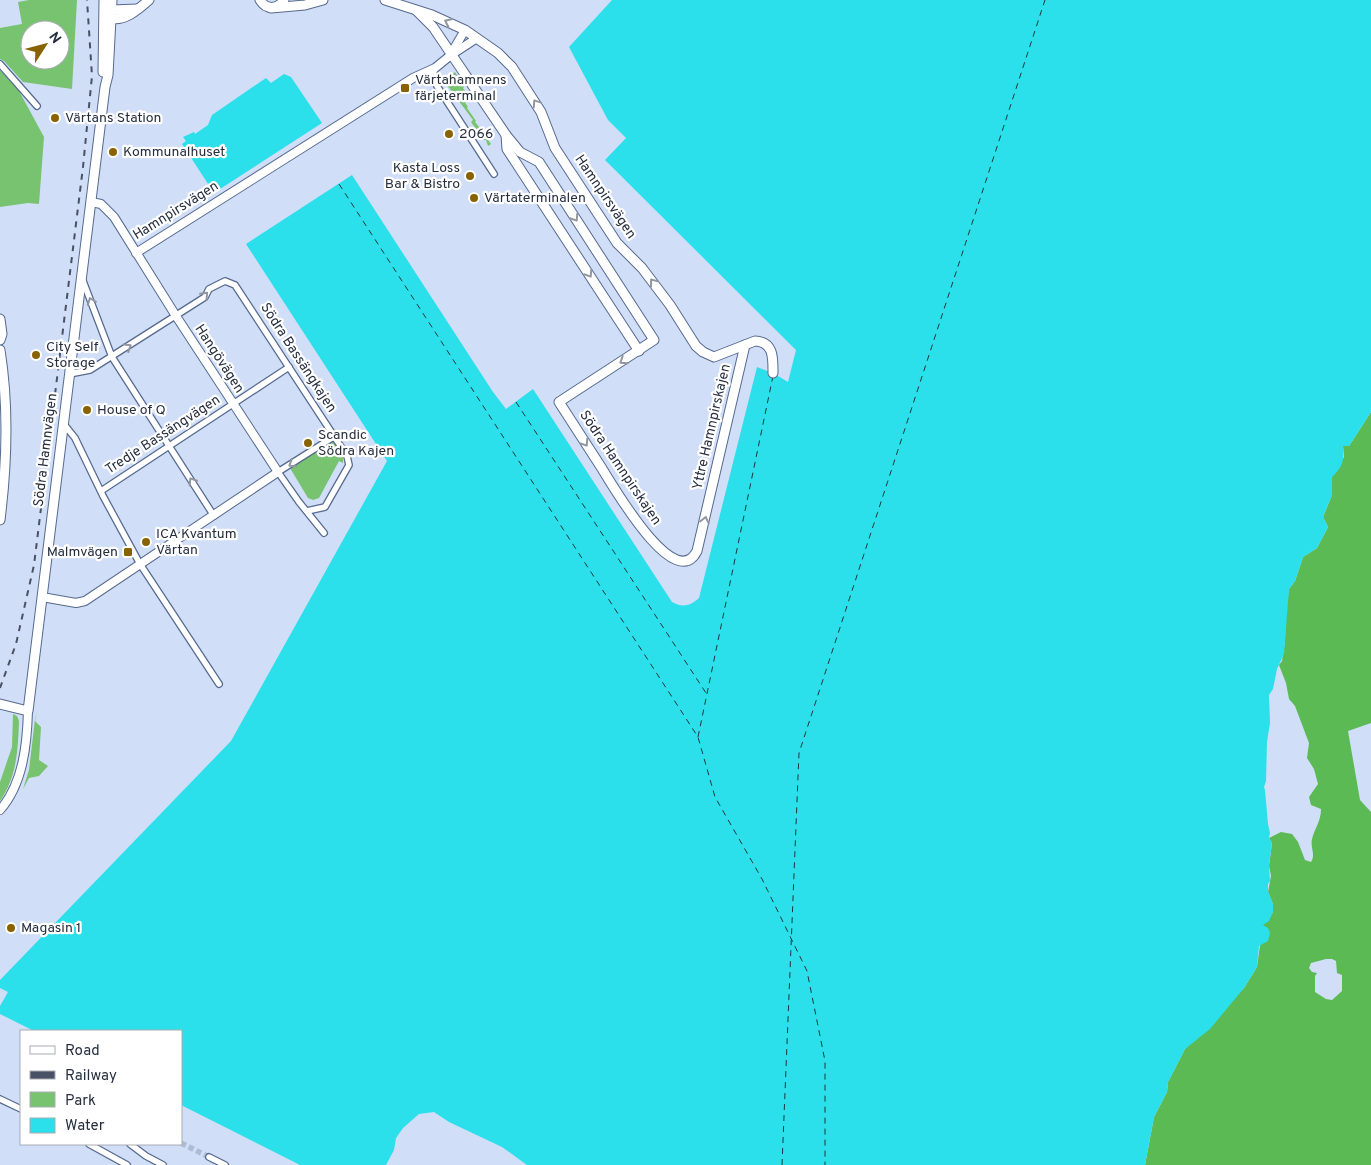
<svg xmlns="http://www.w3.org/2000/svg" width="1371" height="1165" font-family="Overpass,sans-serif">
<style>
.green{fill:#77c36f;fill-rule:evenodd}
.forest{fill:#5bba53;fill-rule:evenodd}
.water{fill:#2bdfeb}
.lines{fill:none;stroke-linecap:round;stroke-linejoin:round}
.ferry{stroke:#183a3c;stroke-width:1;stroke-dasharray:6 5;stroke-linecap:butt}
.minor-tunnel{stroke:#aebbd3;stroke-width:5.5;stroke-dasharray:5.5 3;stroke-linecap:butt}
.minor-casing{stroke:#566a8f;stroke-width:8}
.tertiary-casing{stroke:#566a8f;stroke-width:10}
.secondary-casing{stroke:#566a8f;stroke-width:11}
.minor{stroke:#fff;stroke-width:5.5}
.tertiary{stroke:#fff;stroke-width:8}
.secondary{stroke:#fff;stroke-width:9}
.rail{stroke:#485264;stroke-width:2;stroke-dasharray:6 6;stroke-linecap:butt}
.oneway{stroke:#92979f}
.poi-dot{fill:#896301;stroke:#fff;stroke-width:2}
.labels{text-anchor:middle;dominant-baseline:central;stroke-width:4.5;stroke-linejoin:round;paint-order:stroke}
.poi-label{font-size:14px;fill:#262f3f;stroke:#fff;text-anchor:start}
.street-label{font-size:14px;fill:#262f3f;stroke:#fff}
</style>
<rect width="100%" height="100%" fill="#d0def8"/>
<g class="green">
<path d="M 29,0 L 77,0 L 72,89 L 23,82 L 4,61 L 0,59 L 0,28 L 22,24 L 18,2 ZM 30,30 L 60,30 L 60,60 L 30,60 Z"/>
<polygon points="0,70 18,89 44,137 39,204 28,203 0,207"/>
<polygon points="455,72 464,87 463,88 466,92 464,94 466,97 464,101 468,107 467,108 476,121 475,122 480,128 481,127 487,136 486,137 491,144 488,146 486,140 484,140 471,122 473,120 444,81"/>
<path d="M 332,441 C 338,448 344,453 343,463 L 339,461 L 319,498 L 313,500 L 308,498 L 290,468 Z"/>
<polygon points="37,711 35,721 41,727 39,760 48,766 39,776 29,778 23,789 29,770 35,719"/>
<path d="M 13,714 L 17,716 L 19,721 C 18,750 17,776 0,801 L 0,782 L 12,747 Z"/>
</g>
<path class="forest" d="M 1371,412 L 1371,723 L 1348,731 L 1360,800 L 1371,812 L 1371,1165 L 1145,1165 L 1154,1117 L 1167,1092 L 1168,1082 L 1185,1049 L 1244,988 L 1257,967 L 1263,924 L 1273,912 L 1273,904 L 1268,892 L 1271,876 L 1269,866 L 1272,843 L 1269,838 L 1281,832 L 1292,834 L 1298,842 L 1305,860 L 1311,862 C 1316,854 1310,848 1312,839 C 1315,828 1321,821 1321,809 L 1311,805 L 1309,797 L 1318,784 L 1314,769 L 1307,758 L 1309,743 L 1295,706 L 1289,699 L 1286,683 L 1279,665 L 1282,661 L 1285,641 L 1286,609 L 1289,589 L 1295,581 L 1303,557 L 1317,548 L 1328,527 L 1323,517 L 1332,495 L 1332,477 L 1344,457 L 1343,446 L 1349,446 ZM 1326,959 L 1332,959 L 1336,961 L 1337,973 L 1342,975 L 1342,991 L 1332,1000 L 1326,999 L 1315,992 L 1315,976 L 1317,973 L 1312,972 L 1309,968 L 1311,963 Z"/>
<g class="water">
<path d="M 612,0 L 1371,0 L 1371,412 L 1349,446 L 1343,446 C 1344,462 1343,466 1332,477 L 1332,495 L 1323,517 L 1328,527 L 1317,548 L 1303,557 L 1295,581 L 1289,589 L 1284,654 L 1277,669 L 1273,689 L 1269,695 L 1270,723 L 1267,742 L 1266,781 L 1264,787 L 1265,790 L 1268,824 L 1270,833 L 1269,838 L 1272,843 L 1269,865 L 1270,881 L 1268,884 L 1268,891 L 1273,904 L 1273,912 L 1269,921 L 1263,925 L 1268,928 L 1270,933 L 1268,941 L 1259,946 L 1257,967 L 1244,988 L 1210,1029 L 1185,1049 L 1168,1082 L 1167,1092 L 1154,1117 L 1145,1165 L 527,1165 L 502,1147 L 449,1122 L 434,1112 L 419,1114 L 403,1128 L 396,1138 L 394,1150 L 386,1165 L 300,1165 L 181,1105 L 181,1031 L 34,1031 L 0,1014 L 0,1006 L 8,992 L 0,988 L 0,980 L 231,741 L 387,461 L 246,244 L 352,175 L 493,392 L 506,409 L 533,389 L 672,602 C 683,608 690,606 699,598 L 757,367 L 773,373 L 788,382 L 796,350 L 605,160 L 626,138 L 608,120 L 569,47 Z"/>
<polygon points="284,74 291,77 322,123 214,193 182,144 186,141 183,137 194,132 195,134 208,125 212,115 266,78 271,83"/>
</g>
<g class="lines">
<g class="ferry">
<polyline points="339,184 698,737 715,797 762,879 807,971 825,1061 825,1165"/>
<polyline points="516,402 706,693"/>
<polyline points="698,737 773,376"/>
<polyline points="782,1165 799,753 1045,0"/>
</g>
<polyline class="minor-tunnel" points="181,1143 209,1157"/>
<g class="minor-casing">
<g id="minor">
<polyline points="0,64 37,106"/>
<path d="M 435,68 C 432,75 433,79 437,86 L 494,174"/>
<polyline points="83,281 112,357 214,516"/>
<polyline points="69,374 90,370 205,297 209,289 225,281 235,285 347,456 349,465 325,507 307,511"/>
<polyline points="63,423 75,438 103,496 140,564 219,684"/>
<polyline points="101,491 289,367"/>
<polyline points="324,533 299,502 278,472 335,436"/>
<polyline points="0,1099 21,1109"/>
<polyline points="89,1144 127,1165"/>
<polyline points="130,1144 146,1156 163,1165"/>
<polyline points="209,1157 225,1165"/>
</g>
</g>
<g class="tertiary-casing">
<g id="tertiary">
<polyline points="452,52 465,30"/>
<polyline points="136,253 413,78 435,68 451,55 477,38"/>
<polyline points="42,597 76,603 85,601 278,472 176,316 114,217 101,204 91,202"/>
<path d="M 0,810 C 23,784 27,745 28,711"/>
</g>
</g>
<g class="secondary-casing">
<g id="secondary">
<path d="M 260,0 C 266,10 277,10 284,0"/>
<path d="M 385,0 L 432,15 L 465,30 L 498,53 L 512,67 L 541,112 L 555,148 L 617,243 L 642,268 L 670,305 L 696,346 L 703,352 L 714,357 L 755,341 C 774,342 773,358 773,373"/>
<polyline points="271,8 305,5 323,0"/>
<path d="M 417,11 L 433,27 L 506,135 L 520,152 L 539,162 L 654,340 L 559,402 C 573,424 587,445 601,467 C 612,484 675,595 697,551 L 745,345"/>
<polyline points="108,12 112,10 137,9"/>
<path d="M 108,17 C 122,24 139,9 149,0"/>
<polyline points="103,72 104,0"/>
<polyline points="506,135 507,149 639,351"/>
<polyline points="0,319 2,334 0,340"/>
<path d="M 0,350 C 9,406 7,464 0,520"/>
<polyline points="0,704 28,711 105,87 108,75 112,0"/>
</g>
</g>
<use href="#minor" class="minor"/>
<use href="#tertiary" class="tertiary"/>
<use href="#secondary" class="secondary"/>
<polyline class="rail" points="0,688 16,644 34,565 83,167 92,76 87,0"/>
</g>
<defs><path id="oneway-chevron" d="M-2-3.5L2.5 0L-2 3.5" fill="none" stroke-width="1.6" stroke-linecap="round" stroke-linejoin="round" transform="scale(1.25)"/></defs>
<g class="oneway">
<use href="#oneway-chevron" transform="translate(448 22) rotate(-155)"/>
<use href="#oneway-chevron" transform="translate(536 103) rotate(-124)"/>
<use href="#oneway-chevron" transform="translate(575 218) rotate(57)"/>
<use href="#oneway-chevron" transform="translate(589 274) rotate(57)"/>
<use href="#oneway-chevron" transform="translate(653 282) rotate(-127)"/>
<use href="#oneway-chevron" transform="translate(205 295) rotate(-47)"/>
<use href="#oneway-chevron" transform="translate(91 301) rotate(-111)"/>
<use href="#oneway-chevron" transform="translate(128 347) rotate(-32)"/>
<use href="#oneway-chevron" transform="translate(623 361) rotate(147)"/>
<use href="#oneway-chevron" transform="translate(585 443) rotate(57)"/>
<use href="#oneway-chevron" transform="translate(292 464) rotate(147)"/>
<use href="#oneway-chevron" transform="translate(192 481) rotate(-123)"/>
<use href="#oneway-chevron" transform="translate(705 520) rotate(-77)"/>
</g>
<g class="poi-dot">
<rect x="400" y="83" width="10" height="10" rx="2.5"/>
<circle cx="55" cy="118" r="5"/>
<circle cx="449" cy="134" r="5"/>
<circle cx="113" cy="152" r="5"/>
<circle cx="470" cy="176" r="5"/>
<circle cx="474" cy="198" r="5"/>
<circle cx="36" cy="355" r="5"/>
<circle cx="87" cy="410" r="5"/>
<circle cx="308" cy="443" r="5"/>
<circle cx="146" cy="542" r="5"/>
<rect x="123" y="547" width="10" height="10" rx="2.5"/>
<circle cx="11" cy="928" r="5"/>
</g>
<g class="labels">
<g class="poi-label">
<text x="415" y="80">Värtahamnens<tspan x="415" dy="16">färjeterminal</tspan></text>
<text x="65" y="118">Värtans Station</text>
<text x="459" y="134">2066</text>
<text x="123" y="152">Kommunalhuset</text>
<text x="460" y="168" text-anchor="end">Kasta Loss<tspan x="460" dy="16">Bar &amp; Bistro</tspan></text>
<text x="484" y="198">Värtaterminalen</text>
<text x="46" y="347">City Self<tspan x="46" dy="16">Storage</tspan></text>
<text x="97" y="410">House of Q</text>
<text x="318" y="435">Scandic<tspan x="318" dy="16">Södra Kajen</tspan></text>
<text x="156" y="534">ICA Kvantum<tspan x="156" dy="16">Värtan</tspan></text>
<text x="118" y="552" text-anchor="end">Malmvägen</text>
<text x="21" y="928">Magasin 1</text>
</g>
<g class="street-label">
<text transform="translate(605 197) rotate(56)">Hamnpirsvägen</text>
<text transform="translate(176 211) rotate(-32)">Hamnpirsvägen</text>
<text transform="translate(298 358) rotate(57)">Södra Bassängkajen</text>
<text transform="translate(219 359) rotate(57)">Hangövägen</text>
<text transform="translate(712 427) rotate(-77)">Yttre Hamnpirskajen</text>
<text transform="translate(163 435) rotate(-33)">Tredje Bassängvägen</text>
<text transform="translate(46 450) rotate(-83)">Södra Hamnvägen</text>
<text transform="translate(620 468) rotate(56)">Södra Hamnpirskajen</text>
</g>
</g>
<rect x="20" y="1030" width="162" height="115" fill="#ffffff" stroke="#a8acb2"/>
<rect x="30" y="1046" width="25" height="8" fill="#ffffff" stroke="#a8acb2"/>
<text x="65" y="1055" font-size="15" fill="#262f3f">Road</text>
<rect x="30" y="1071" width="25" height="8" fill="#485264" stroke="#a8acb2"/>
<text x="65" y="1080" font-size="15" fill="#262f3f">Railway</text>
<rect x="30" y="1092" width="25" height="15" fill="#77c36f" stroke="#a8acb2"/>
<text x="65" y="1105" font-size="15" fill="#262f3f">Park</text>
<rect x="30" y="1118" width="25" height="15" fill="#2bdfeb" stroke="#a8acb2"/>
<text x="65" y="1130" font-size="15" fill="#262f3f">Water</text>
<g transform="translate(45 45) rotate(54)"><circle r="24" fill="#ffffff" stroke="#a8acb2"/>
<path d="M0-4L9 19L0 12L-9 19Z" fill="#896301"/>
<text y="-8" font-size="14" font-weight="bold" text-anchor="middle" fill="#262f3f">N</text>
</g>
</svg>
